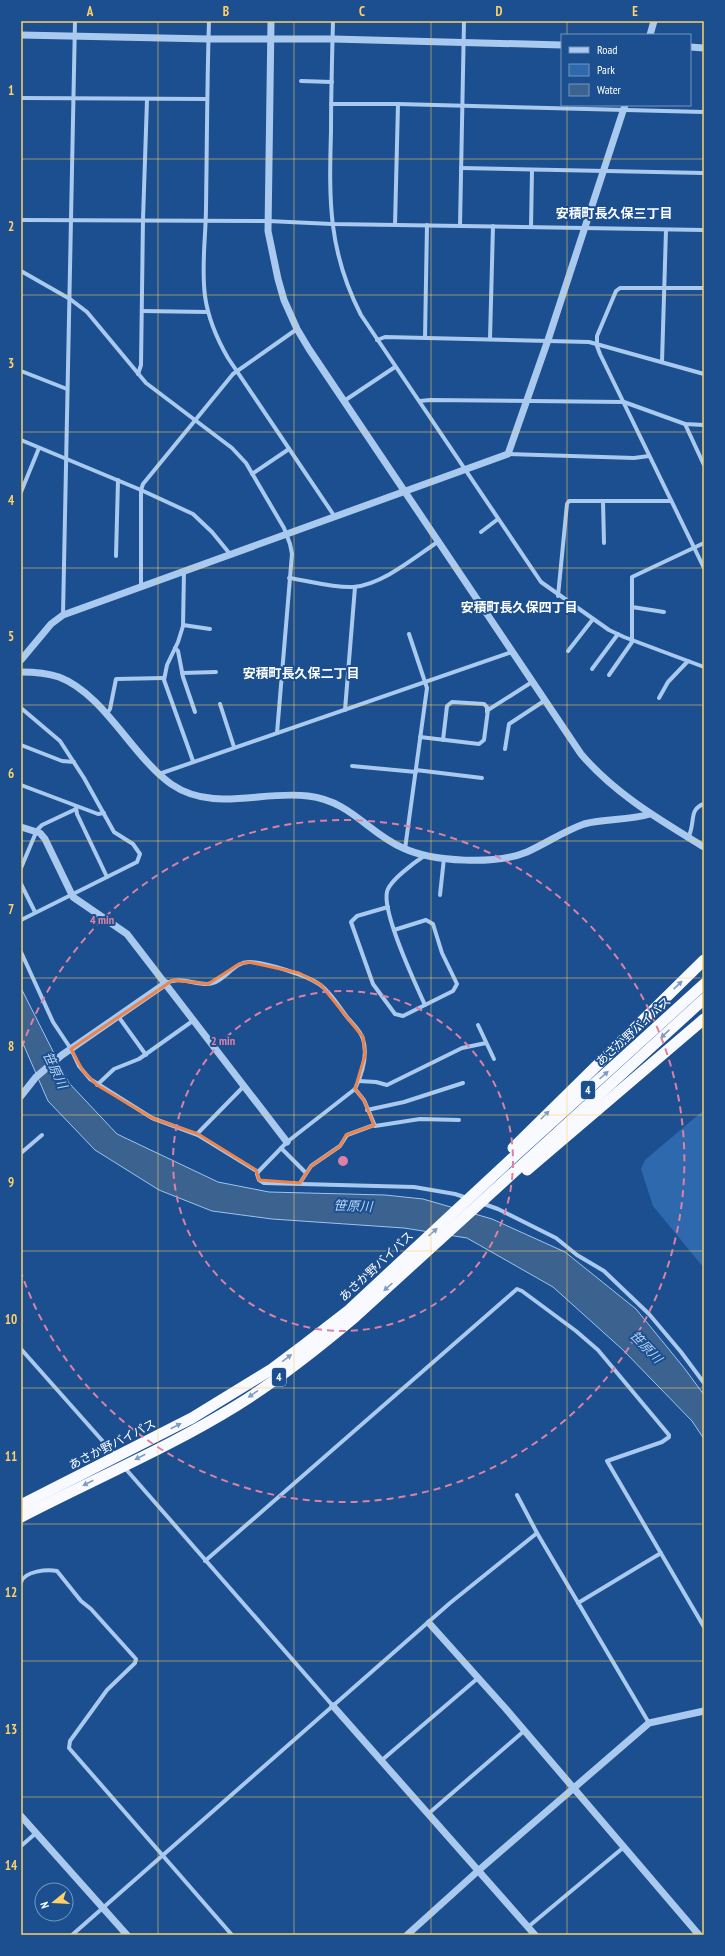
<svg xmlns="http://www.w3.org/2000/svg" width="725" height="1956" font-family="'PT Sans Narrow','Noto Sans JP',sans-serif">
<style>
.green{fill:#2e69ad}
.water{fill:#3c6290;stroke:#9cc4f0}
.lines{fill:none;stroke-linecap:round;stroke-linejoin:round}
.minor{stroke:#a9c9ee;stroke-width:4}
.tertiary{stroke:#a9c9ee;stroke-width:7}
.trunk{stroke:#f8faff;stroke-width:11}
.oneway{fill:#7e9cc1}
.marked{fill:none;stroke:#ee8249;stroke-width:3;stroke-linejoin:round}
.grid{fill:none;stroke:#ffd166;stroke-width:1;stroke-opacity:0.55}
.ring{fill:none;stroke:#dd80a5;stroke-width:2;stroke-dasharray:7 5}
.labels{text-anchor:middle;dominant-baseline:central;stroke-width:4;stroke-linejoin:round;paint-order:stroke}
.shield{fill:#1b4f8f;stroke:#bbcadd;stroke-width:1}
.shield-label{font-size:11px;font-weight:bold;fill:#fff}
.street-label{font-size:12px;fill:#fff;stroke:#1b4f8f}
.neighbourhood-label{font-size:13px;font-weight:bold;fill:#fff;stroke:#1b4f8f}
.water-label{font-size:13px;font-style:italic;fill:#b5d3f5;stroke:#1b4f8f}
.centre{fill:#dd80a5;stroke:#1b4f8f;stroke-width:2}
.ring-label{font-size:12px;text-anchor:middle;font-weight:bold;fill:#dd80a5;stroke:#1b4f8f;stroke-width:4;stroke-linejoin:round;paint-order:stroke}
.neatline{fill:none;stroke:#ffd166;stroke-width:1.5}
.grid-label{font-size:13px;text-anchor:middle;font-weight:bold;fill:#ffd166}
</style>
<rect width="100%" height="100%" fill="#1b4f8f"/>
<polygon class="green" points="704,1110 704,1268 653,1206 641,1169 645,1160"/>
<polygon class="water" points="21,988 69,1083 117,1134 218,1182 269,1192 385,1195 423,1199 492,1219 565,1252 636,1309 685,1369 704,1395 704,1439 692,1421 623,1350 553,1287 467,1238 404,1228 272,1219 212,1211 159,1190 95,1150 48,1101 21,1039"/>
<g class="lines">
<g class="minor">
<path d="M 209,21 C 207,83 207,145 206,207 C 206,236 201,266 205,296 C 208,318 217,339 228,358 L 335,517"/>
<path d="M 333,21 C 332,58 331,94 331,131 C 329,200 328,251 361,315 L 541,582 L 609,630 L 624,637 L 704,667"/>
<polyline points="301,81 332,82"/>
<polyline points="21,98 207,99"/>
<polyline points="331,104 398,104 704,112"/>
<polyline points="461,168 704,173"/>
<polyline points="21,220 268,221 332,224 704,230"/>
<polyline points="395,225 398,104"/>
<polyline points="460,226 464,21"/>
<polyline points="531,227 532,170"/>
<polyline points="21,271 70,299 87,312 146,383 232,448 246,463 284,528 290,544 292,554 277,733"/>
<polyline points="704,288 620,288 616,291 597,336 597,346 600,354 704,568"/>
<polyline points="142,311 208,312"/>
<polyline points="425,338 427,225"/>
<polyline points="490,339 493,226"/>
<polyline points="377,340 385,337 589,342 704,374"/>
<polyline points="662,362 666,230"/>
<polyline points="21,371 67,389"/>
<polyline points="138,374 141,365 143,219 147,100"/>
<polyline points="344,401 395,367"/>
<polyline points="420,401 430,400 624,402 685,424 704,425"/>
<polyline points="685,424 704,465"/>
<polyline points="21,440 141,490 193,514 212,532 230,554"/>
<polyline points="508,454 634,458 649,456"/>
<polyline points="252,474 289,449"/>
<polyline points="21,492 39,448"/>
<polyline points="603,501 604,543"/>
<polyline points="481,532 498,519"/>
<polyline points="116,556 118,480"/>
<polyline points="184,571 183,626 178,642 167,665 164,680 193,761"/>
<path d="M 289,578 C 310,581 332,588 353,587 C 382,585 415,557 439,541"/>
<polyline points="141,586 141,490 143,484 233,374 297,329"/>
<polyline points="558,596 567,504 569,501 671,501"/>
<polyline points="632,607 664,612"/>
<polyline points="63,615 75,21"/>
<polyline points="183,625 210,629"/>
<polyline points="175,648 178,651 183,677 195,712"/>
<polyline points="568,651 593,619"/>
<polyline points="592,669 618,634"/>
<polyline points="182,673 216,672"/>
<polyline points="609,675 632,642 632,577 704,543"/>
<polyline points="659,698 668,682 688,661"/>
<polyline points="220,704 234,747"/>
<polyline points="21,708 60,741 84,778 114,832 133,844 140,854 137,862 21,920"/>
<polyline points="345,710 355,587"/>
<polyline points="106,715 110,709 116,679 164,678"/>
<polyline points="420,737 479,744 484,740 488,710 532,682"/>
<polyline points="443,740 447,706 452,702 484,704 487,707 487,712"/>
<polyline points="21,745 62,761 74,762"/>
<polyline points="505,749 509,724 544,701"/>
<polyline points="352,766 416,772"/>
<polyline points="416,770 482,778"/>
<polyline points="159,774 512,652"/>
<polyline points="21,785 98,814 104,813"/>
<polyline points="76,807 77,814 107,877"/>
<path d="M 688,838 C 696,823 688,809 704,804"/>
<polyline points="405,849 427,688 409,634"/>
<path d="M 424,856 C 415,862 389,881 387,892 C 382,913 415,983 425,1005"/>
<polyline points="21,868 37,830 42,825 76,809"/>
<polyline points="21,884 35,912"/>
<polyline points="440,895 444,858"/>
<polyline points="388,907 357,916 351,922 373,984 395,1014 403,1016 453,991 457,984 442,953 433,924 426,920 394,930"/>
<polyline points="21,952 53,1022 71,1049 79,1066 90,1079 152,1118 198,1135 258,1172"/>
<path d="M 166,983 C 180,976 192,984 207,984 C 224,984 233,961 250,962 C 267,963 306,975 319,984 C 330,991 339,1007 347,1017 C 352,1023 361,1031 363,1039 C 368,1055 362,1074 355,1089 L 287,1142 L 258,1172 L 257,1174 L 259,1180 L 264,1183 L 414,1187 L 455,1194 L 467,1198"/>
<polyline points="118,1016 146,1055"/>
<polyline points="478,1025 494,1059"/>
<polyline points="359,1081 376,1082 387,1085 462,1048 486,1043"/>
<polyline points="97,1085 114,1069 139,1059 194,1020"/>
<polyline points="355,1089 364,1100 375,1126 420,1119 459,1120"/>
<polyline points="367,1110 404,1102 463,1083"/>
<polyline points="197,1134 244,1086"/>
<polyline points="281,1148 306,1173"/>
<polyline points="21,1153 42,1135"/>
<polyline points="300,1183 311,1166 340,1146 347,1135 374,1125"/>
<polyline points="481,1203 498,1209 556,1238 577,1255 604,1271 649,1314 681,1352 704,1383"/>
<polyline points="21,1349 115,1455"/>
<polyline points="124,1467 333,1706"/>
<polyline points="517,1495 537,1533 649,1723"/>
<polyline points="205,1561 517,1289 522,1291 576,1331 598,1350 669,1435 669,1437 662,1442 607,1461 704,1627"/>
<path d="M 21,1582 C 25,1571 47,1569 57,1571 L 81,1601 L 91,1609 L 136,1659 L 135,1663 L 107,1690 L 70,1741 L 69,1748 L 232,1935"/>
<polyline points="578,1603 661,1553"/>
<polyline points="382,1760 478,1678"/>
<polyline points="428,1814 524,1731"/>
<polyline points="21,1846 36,1833"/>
<polyline points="528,1927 624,1847"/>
<polyline points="72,1935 450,1603 537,1533"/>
</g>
<g class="tertiary">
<path d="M 271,21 L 268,231 L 278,279 L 284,300 L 297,329 L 309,349 L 581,754 C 615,794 660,820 704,847"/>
<polyline points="21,35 209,39 333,39 562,45"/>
<polyline points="650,35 654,21"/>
<polyline points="690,47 704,48"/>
<polyline points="21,660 51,624 63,615 508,454 548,340 625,105"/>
<path d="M 21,672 C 34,672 47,673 59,677 C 104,694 132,756 171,784 C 213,813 262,790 308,796 C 351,801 368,833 403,848 C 433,862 496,865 527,852 C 547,843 564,831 584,824 C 606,818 628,821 650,814"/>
<polyline points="21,827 40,833 45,839 73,897 127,934 287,1142"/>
<polyline points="21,1096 36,1077 62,1055 166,983"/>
<polyline points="429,1623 506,1709 699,1935"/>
<polyline points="333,1706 535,1935"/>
<polyline points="21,1816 127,1935"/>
<polyline points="407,1935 479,1870 649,1723 704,1711"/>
</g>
<g class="trunk">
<polyline points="513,1148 704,960"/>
<polyline points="527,1170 704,1019"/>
<polyline points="21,1505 192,1418 272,1369 304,1345 349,1310 507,1163 704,984"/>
<path d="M 21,1517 C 92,1480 168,1448 236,1406 C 278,1380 317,1349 355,1317 L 704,999"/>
</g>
</g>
<defs><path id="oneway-solid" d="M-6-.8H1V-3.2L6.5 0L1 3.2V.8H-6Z"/></defs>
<g class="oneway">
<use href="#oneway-solid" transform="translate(678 985) rotate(-44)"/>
<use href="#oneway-solid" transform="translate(665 1034) rotate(137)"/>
<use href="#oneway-solid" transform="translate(604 1075) rotate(-42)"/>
<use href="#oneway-solid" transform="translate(545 1115) rotate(-45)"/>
<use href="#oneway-solid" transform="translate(433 1232) rotate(-42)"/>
<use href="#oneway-solid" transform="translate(388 1287) rotate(138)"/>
<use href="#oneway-solid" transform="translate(287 1358) rotate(-37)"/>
<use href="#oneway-solid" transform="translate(253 1394) rotate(146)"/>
<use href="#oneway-solid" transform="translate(176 1426) rotate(-27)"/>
<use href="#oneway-solid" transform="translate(140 1457) rotate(153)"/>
<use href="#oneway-solid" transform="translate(88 1483) rotate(153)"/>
</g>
<path class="marked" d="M 249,962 L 299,973 L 321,985 L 363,1037 L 365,1055 L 355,1089 L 364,1100 L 374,1125 L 346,1135 L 340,1146 L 311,1166 L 300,1183 L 259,1180 L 256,1170 L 198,1134 L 152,1118 L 97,1085 L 83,1071 L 71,1049 L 173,980 L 208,984 L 239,964 Z"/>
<path class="grid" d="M 158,21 L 158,1935M 294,21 L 294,1935M 431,21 L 431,1935M 567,21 L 567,35M 567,105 L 567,1935M 21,159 L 704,159M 21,295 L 704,295M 21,432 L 704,432M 21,568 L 704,568M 21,705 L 704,705M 21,841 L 704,841M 21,978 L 704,978M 21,1115 L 704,1115M 21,1251 L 704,1251M 21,1388 L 704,1388M 21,1524 L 704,1524M 21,1661 L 704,1661M 21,1797 L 704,1797"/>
<g class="ring">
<circle cx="343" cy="1161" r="170"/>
<path d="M22 1047A341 341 0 1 1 22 1275"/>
</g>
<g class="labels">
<g class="shield">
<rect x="581" y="1081" width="14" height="18" rx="3"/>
<rect x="272" y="1368" width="14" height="18" rx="3"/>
</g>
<g class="shield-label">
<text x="588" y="1090">4</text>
<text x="279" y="1377">4</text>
</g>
<g class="street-label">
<text transform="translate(633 1031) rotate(-42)">あさか野バイパス</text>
<text transform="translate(376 1266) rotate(-43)">あさか野バイパス</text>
<text transform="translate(112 1444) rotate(-27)">あさか野バイパス</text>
</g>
<g class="neighbourhood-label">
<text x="614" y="213">安積町長久保三丁目</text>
<text x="519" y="607">安積町長久保四丁目</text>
<text x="301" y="673">安積町長久保二丁目</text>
</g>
<g class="water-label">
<text transform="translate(55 1070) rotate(65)">笹原川</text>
<text transform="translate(353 1206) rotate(2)">笹原川</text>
<text transform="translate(646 1347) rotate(46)">笹原川</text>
</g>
</g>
<circle cx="343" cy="1161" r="6" class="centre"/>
<g class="ring-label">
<text x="102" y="924">4 min</text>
<text x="223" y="1045">2 min</text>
</g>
<rect width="725" height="1956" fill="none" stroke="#1b4f8f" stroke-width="44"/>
<rect x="561" y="34" width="130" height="72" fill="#1b4f8f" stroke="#7695bc"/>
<rect x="569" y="47" width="20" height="6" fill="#a9c9ee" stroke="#7695bc"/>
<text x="597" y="54" font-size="12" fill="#ffffff">Road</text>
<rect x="569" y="64" width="20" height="12" fill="#2e69ad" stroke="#7695bc"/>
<text x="597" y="74" font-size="12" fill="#ffffff">Park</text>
<rect x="569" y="84" width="20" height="12" fill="#3c6290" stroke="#7695bc"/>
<text x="597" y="94" font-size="12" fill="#ffffff">Water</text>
<g transform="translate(54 1902) rotate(252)"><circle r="19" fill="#1b4f8f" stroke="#7695bc"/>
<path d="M0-3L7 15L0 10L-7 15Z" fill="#ffd166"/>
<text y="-6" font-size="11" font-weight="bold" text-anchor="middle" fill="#ffffff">N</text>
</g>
<rect x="22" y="22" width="681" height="1912" class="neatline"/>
<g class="grid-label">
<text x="90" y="16">A</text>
<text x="226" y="16">B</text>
<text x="362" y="16">C</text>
<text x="499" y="16">D</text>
<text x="635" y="16">E</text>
<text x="11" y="95">1</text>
<text x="11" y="231">2</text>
<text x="11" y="368">3</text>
<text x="11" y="505">4</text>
<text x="11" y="641">5</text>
<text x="11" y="778">6</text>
<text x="11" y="914">7</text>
<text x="11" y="1051">8</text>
<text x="11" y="1187">9</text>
<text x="11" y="1324">10</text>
<text x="11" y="1461">11</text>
<text x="11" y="1597">12</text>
<text x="11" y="1734">13</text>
<text x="11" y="1870">14</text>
</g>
</svg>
